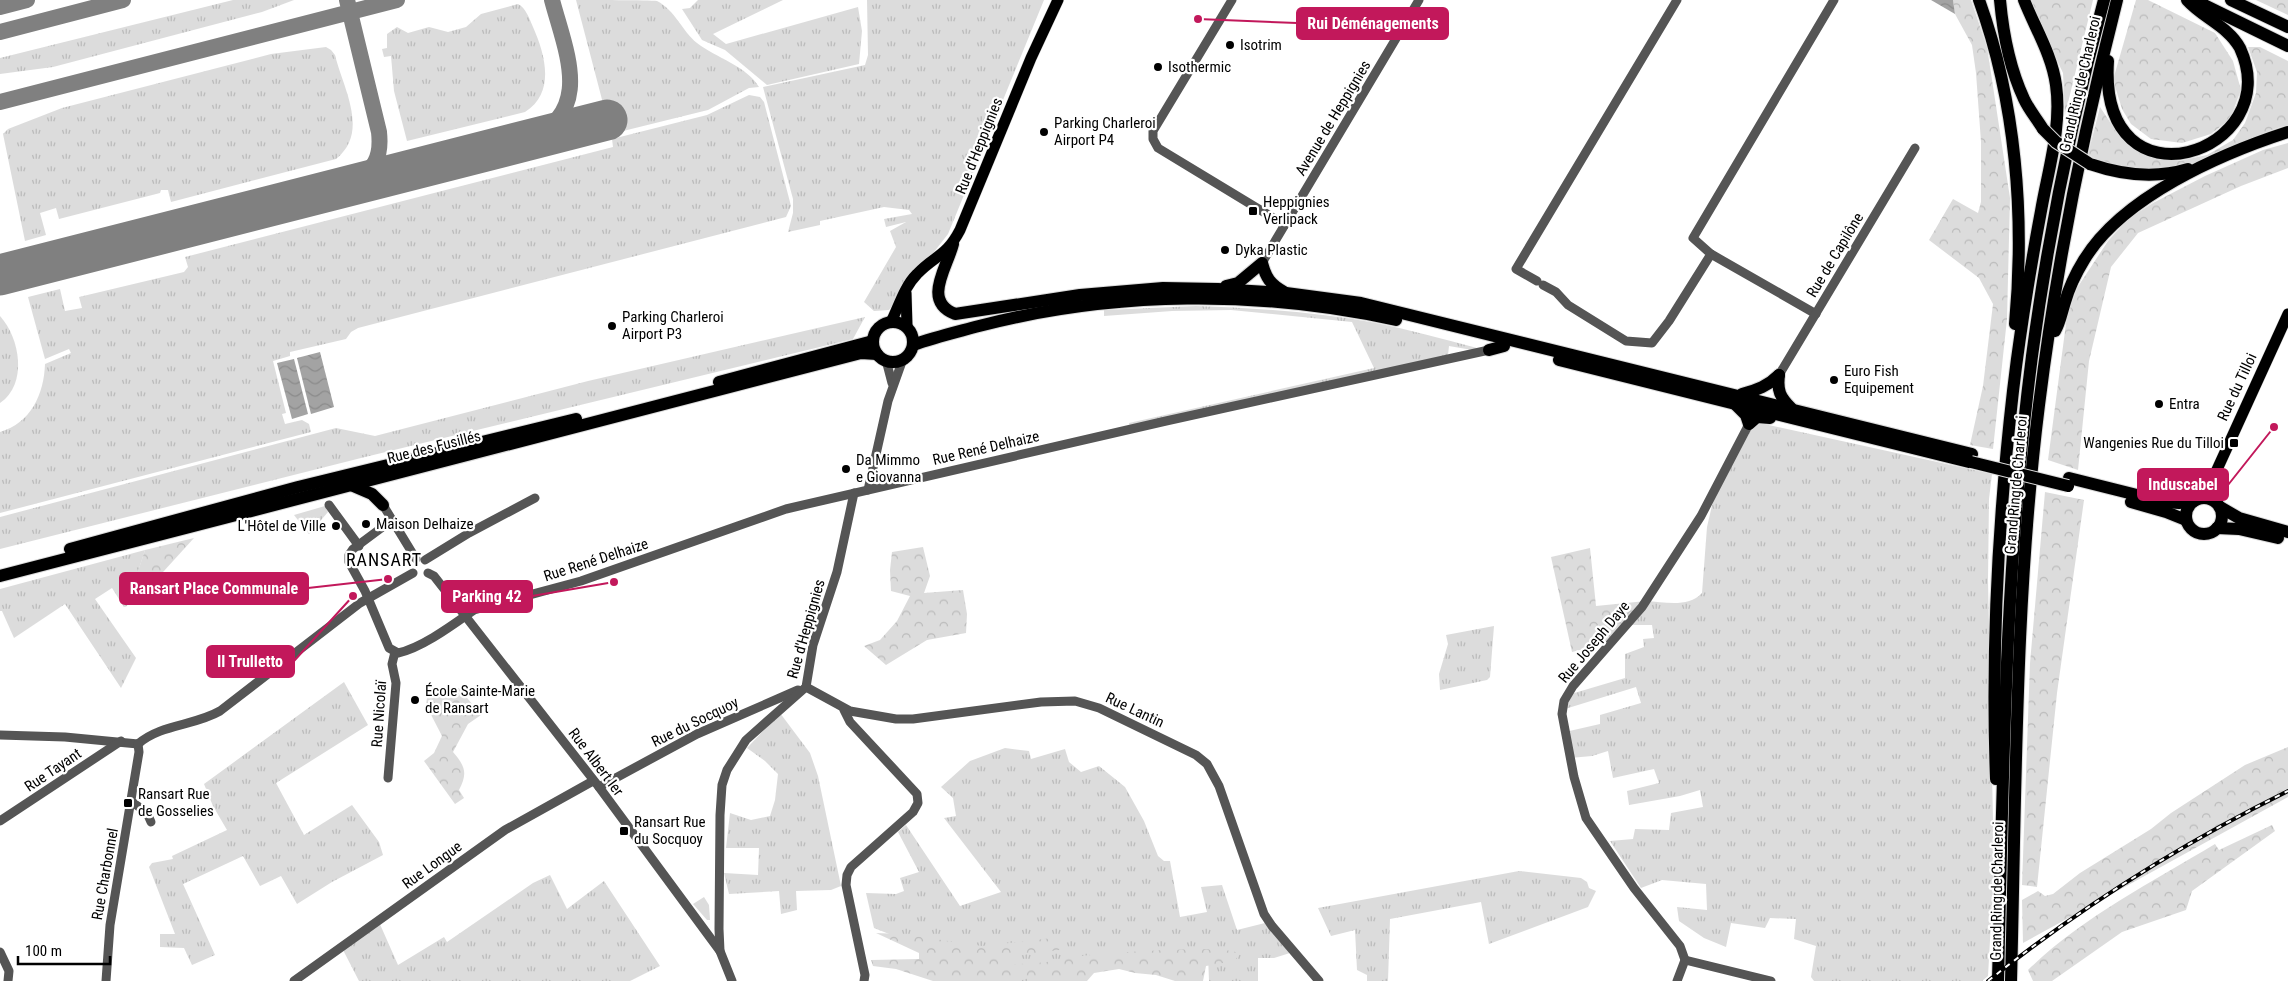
<svg xmlns="http://www.w3.org/2000/svg" width="2288" height="981" font-family="'Roboto Condensed',sans-serif">
<style>
.grass{fill:url(#grass-tufts)}
.forest{fill:url(#forest-crowns)}
.park{fill:#dcdcdc}
.water{fill:url(#water-waves)}
.lines{fill:none;stroke-linecap:round;stroke-linejoin:round}
.taxiway{stroke:#808080;stroke-width:16}
.runway{stroke:#808080;stroke-width:41}
.major-casing{stroke:#dbdbdb;stroke-width:12}
.highway-casing{stroke:#dbdbdb;stroke-width:14}
.minor{stroke:#555;stroke-width:9}
.major{stroke:#000;stroke-width:11}
.highway{stroke:#000;stroke-width:12}
.rail-casing{stroke:#000;stroke-width:4}
.rail{stroke:#fff;stroke-width:2;stroke-dasharray:5.5;stroke-linecap:butt}
.highway-bridge-casing{stroke:#dbdbdb;stroke-width:14;stroke-linecap:butt}
.highway-bridge{stroke:#000;stroke-width:12}
.poi-dot{fill:#000;stroke:#fff;stroke-width:2}
.labels{text-anchor:middle;dominant-baseline:central;stroke-width:4.5;stroke-linejoin:round;paint-order:stroke}
.poi-label{font-size:15px;fill:#000;stroke:#fff;text-anchor:start}
.street-label{font-size:15px;fill:#000;stroke:#fff}
.quarter-label{font-size:18px;letter-spacing:1px;fill:#000;stroke:#fff}
.leader{fill:none;stroke:#c2185b;stroke-width:2}
.callout-dot{fill:#c2185b;stroke:#fff;stroke-width:2}
.callout{fill:#c2185b;stroke:#c2185b;stroke-width:2}
.callout-label{font-size:16px;text-anchor:middle;font-weight:bold;fill:#fff}
</style>
<defs>
<pattern id="grass-tufts" width="24" height="20" patternUnits="userSpaceOnUse" patternTransform="scale(1.25)"><rect width="24" height="20" fill="#dcdcdc"/><path d="M3 7l-1-3M5 7V3M7 7l1-3M15 17l-1-3M17 17v-4M19 17l1-3" fill="none" stroke="#bbb"/></pattern>
<pattern id="forest-crowns" width="20" height="18" patternUnits="userSpaceOnUse" patternTransform="scale(1.25)"><rect width="20" height="18" fill="#dcdcdc"/><path d="M2 6a3 3 0 1 1 6 0M12 15a3 3 0 1 1 6 0" fill="none" stroke="#bbb"/></pattern>
<pattern id="water-waves" width="16" height="10" patternUnits="userSpaceOnUse" patternTransform="scale(1.25)"><rect width="16" height="10" fill="#a3a3a3"/><path d="M0 5q4-4 8 0t8 0" fill="none" stroke="#8b8b8b"/></pattern>
</defs>
<rect width="100%" height="100%" fill="#fff"/>
<g class="grass">
<polygon points="233,0 294,0 262,12 53,67 0,74 0,58"/>
<path d="M 576,0 C 588,0 650,0 657,1 C 675,10 682,31 697,43 C 716,58 747,66 759,87 L 749,88 L 708,110 L 611,134 Z"/>
<polygon points="698,0 783,0 713,34 726,44 858,7 862,31 859,64 767,85 725,50 702,40 682,9 690,8"/>
<polygon points="867,0 1044,0 948,234 889,310 874,311 864,302 896,247 890,231 906,222 886,227 884,219 912,214 909,210 884,207 820,221 820,225 788,232 793,213 793,199 763,87 865,65 868,55"/>
<path d="M 518,4 C 526,8 529,18 533,27 C 545,54 556,93 525,112 L 407,141 L 394,91 L 391,56 L 384,57 L 382,49 L 387,48 L 387,34 L 397,27 L 408,33 L 429,27 L 448,32 L 466,27 L 481,14 Z"/>
<path d="M 326,47 L 331,50 L 335,55 C 343,88 370,132 336,159 L 171,202 L 168,190 L 161,190 L 160,193 L 59,219 L 56,208 L 40,213 L 46,235 L 25,241 L 3,134 L 8,129 L 62,108 L 271,54 Z"/>
<path d="M 749,95 L 760,97 L 764,102 L 791,206 L 786,217 L 358,328 L 351,332 L 346,339 L 290,352 L 290,356 L 273,361 L 286,413 L 282,414 L 285,424 L 302,420 L 309,424 L 311,432 L 0,513 L 0,432 C 31,423 44,394 45,364 L 71,353 L 69,349 L 45,359 L 28,297 L 60,289 L 65,311 L 82,308 L 79,297 L 184,272 L 188,267 L 185,257 L 613,147 L 612,139 L 707,115 Z"/>
<path d="M 1196,306 C 1256,308 1317,312 1376,323 C 1410,330 1443,339 1477,348 L 1476,350 L 1472,350 L 1449,346 L 1448,355 L 1130,427 L 1129,423 L 1374,368 L 1352,322 L 1231,310 L 1172,311 L 1104,316 L 1104,310 Z"/>
<path d="M 0,316 C 20,338 28,384 0,403 Z"/>
<polygon points="865,317 853,339 365,457 0,549 0,517 336,428 375,436 588,381"/>
<path d="M 1755,422 L 1992,474 L 1989,499 L 1988,580 L 1994,869 L 1988,976 L 1982,981 L 1814,981 L 1811,977 L 1816,946 L 1794,939 L 1796,919 L 1770,918 L 1765,928 L 1731,923 L 1726,947 L 1704,938 L 1679,921 L 1677,907 L 1707,910 L 1706,884 L 1662,880 L 1641,888 L 1610,841 L 1633,839 L 1635,829 L 1669,830 L 1671,813 L 1703,807 L 1700,790 L 1680,796 L 1629,805 L 1627,791 L 1659,783 L 1654,769 L 1613,778 L 1608,751 L 1592,756 L 1570,758 L 1565,732 L 1600,724 L 1600,715 L 1641,703 L 1636,687 L 1565,709 L 1571,694 L 1625,678 L 1625,654 L 1644,647 L 1643,639 L 1654,638 L 1652,625 L 1631,625 L 1646,601 C 1665,602 1688,608 1702,593 L 1707,527 L 1713,501 Z"/>
<polygon points="325,506 328,512 309,534 294,515"/>
<polygon points="145,550 127,606 124,607 112,588 95,599 136,658 121,688 65,604 14,638 2,611 0,611 0,589"/>
<polygon points="1494,626 1490,677 1487,680 1440,690 1439,674 1448,644 1446,635"/>
<polygon points="344,682 368,725 276,783 304,835 352,805 379,842 383,855 332,882 297,904 281,876 260,886 243,856 183,884 215,955 192,965 184,948 160,947 160,934 175,934 149,867 152,863 173,859 172,856 227,830 213,806 204,784"/>
<polygon points="780,713 810,753 818,776 841,886 831,890 796,891 797,910 781,914 779,891 729,894 724,873 758,875 759,848 726,848 730,813 751,820 770,816 775,800 778,774 765,761 747,748"/>
<polygon points="1005,748 1029,751 1031,759 1065,749 1069,762 1081,772 1099,766 1125,787 1144,821 1158,856 1164,861 1170,861 1180,917 1207,912 1201,887 1222,885 1237,930 1265,923 1290,953 1274,958 1258,958 1258,981 1209,981 1208,955 1066,965 1067,981 951,981 952,959 874,928 866,893 896,894 904,891 900,878 919,872 898,832 906,825 960,906 1001,892 944,818 956,816 953,798 941,787 970,761"/>
<polygon points="1519,871 1581,878 1587,882 1589,888 1596,891 1588,907 1489,944 1481,902 1390,919 1388,981 1367,981 1367,975 1357,970 1355,930 1331,936 1318,908"/>
<polygon points="550,875 567,909 604,881 660,966 630,981 359,981 342,948 379,922 398,965 444,937 447,942 533,883"/>
</g>
<g class="forest">
<polygon points="1953,0 1971,0 1987,47 2010,198 2007,319 1993,449 1970,445 1983,386 1993,304 1979,278 1929,240 1953,199 1978,213 1981,202 1981,142 1976,73 1972,45 1955,14"/>
<polygon points="2031,0 2093,0 2065,115 2063,73 2034,12"/>
<polygon points="2136,0 2148,0 2215,33 2233,61 2241,90 2230,119 2211,134 2182,143 2151,139 2131,124 2122,109 2113,80"/>
<polygon points="2256,0 2288,0 2288,15"/>
<path d="M 2248,47 L 2260,47 L 2288,61 L 2288,125 C 2244,136 2205,169 2158,172 C 2148,173 2137,169 2128,167 C 2113,164 2100,164 2088,154 L 2100,107 L 2112,125 L 2132,147 L 2160,158 L 2179,161 L 2207,155 L 2233,140 L 2245,123 L 2256,93 L 2257,72 Z"/>
<polygon points="2288,143 2288,168 2241,186 2138,233 2111,267 2089,361 2078,470 2048,460 2067,316 2077,288 2108,241 2128,219 2153,203 2205,176 2263,150"/>
<polygon points="2045,492 2084,500 2057,693 2037,887 2022,885 2030,663"/>
<polygon points="194,538 153,583 130,595 145,550"/>
<polygon points="923,547 930,576 924,593 963,590 967,614 966,633 927,640 886,665 864,646 880,640 897,621 910,596 891,591 890,570 892,552"/>
<polygon points="1590,548 1596,606 1646,601 1611,642 1572,652 1551,557"/>
<path d="M 447,687 L 459,688 L 481,715 L 468,724 L 453,752 C 465,766 468,773 459,790 L 464,798 L 455,804 L 424,761 L 434,753 L 442,736 L 426,705 L 428,691 Z"/>
<polygon points="2288,747 2288,797 2023,943 2022,900 2038,891 2045,896 2053,894 2080,873 2151,829 2171,813 2245,765"/>
<path d="M 2272,825 L 2275,831 L 2192,891 L 2186,910 L 2122,932 L 2052,981 L 2033,981 L 2028,970 C 2081,918 2152,882 2215,844 L 2219,850 Z"/>
<path d="M 876,933 L 901,934 L 982,946 L 1061,937 L 1063,944 L 1059,950 L 1008,957 L 1001,964 C 1013,964 1024,964 1036,963 C 1055,962 1073,956 1092,955 C 1114,953 1227,944 1240,954 L 1234,961 L 1206,966 L 1203,981 L 1175,981 L 1156,975 L 1135,973 L 1119,969 L 1094,973 L 1087,981 L 1029,981 L 1029,978 L 1014,981 L 933,981 L 896,969 L 873,966 L 871,960 L 919,959 L 919,953 Z"/>
</g>
<polygon class="park" points="704,897 709,905 710,920 707,920 693,904"/>
<g class="water">
<polygon points="1931,0 1953,0 1955,14"/>
<polygon points="320,352 334,407 311,414 297,358"/>
<polygon points="294,359 308,414 292,419 277,363"/>
</g>
<g class="lines">
<g class="taxiway">
<path d="M 347,0 L 379,132 C 382,160 374,167 353,184"/>
<polyline points="0,7 27,0"/>
<polyline points="0,32 123,0"/>
<polyline points="0,102 397,0"/>
<path d="M 526,140 C 595,113 566,53 552,0"/>
</g>
<polyline class="runway" points="0,275 607,120"/>
<g class="major-casing">
<g id="major">
<polyline points="906,293 907,326"/>
<path d="M 891,322 C 899,306 904,287 917,274 C 935,255 946,257 960,230 L 1031,58 L 1058,0"/>
<polyline points="2215,475 2215,493 2217,503"/>
<polyline points="2198,498 2215,474 2288,314"/>
</g>
</g>
<g class="highway-casing">
<g id="highway">
<path d="M 1979,0 C 2016,102 2025,216 2015,324"/>
<path d="M 2000,0 C 2003,33 2010,69 2024,99 C 2029,110 2037,119 2043,129"/>
<polyline points="2231,0 2288,27"/>
<polyline points="2196,1 2288,46"/>
<path d="M 2108,61 C 2098,216 2288,153 2240,48 C 2228,26 2203,18 2187,0"/>
<path d="M 2090,164 C 2122,175 2155,179 2188,169"/>
<path d="M 953,244 C 947,268 922,301 955,314 L 1080,295 L 1163,288 L 1218,289 L 1286,293 L 1361,303 L 1972,454"/>
<path d="M 1226,286 L 1238,283 L 1262,263 C 1266,278 1270,284 1284,292"/>
<circle cx="893" cy="342" r="20"/>
<path d="M 2055,331 C 2060,323 2062,311 2065,302 C 2069,288 2076,273 2084,260 C 2122,197 2220,154 2288,132"/>
<path d="M 913,345 C 935,337 957,332 979,326 C 1114,291 1260,290 1396,320"/>
<polyline points="1489,350 1504,346"/>
<polyline points="1559,360 1969,462"/>
<path d="M 1779,375 C 1777,391 1780,397 1791,408"/>
<polyline points="719,382 873,341"/>
<path d="M 1742,394 C 1757,390 1768,386 1779,375"/>
<polyline points="1736,405 1746,415 1749,424 1757,417 1770,418"/>
<polyline points="2069,478 2165,502 2179,503 2194,501"/>
<polyline points="351,485 372,494 383,505"/>
<circle cx="2204" cy="516" r="18"/>
<polyline points="2131,502 2166,512 2186,520"/>
<polyline points="2220,507 2239,518 2288,532"/>
<polyline points="2217,528 2239,529 2278,538"/>
<polyline points="70,549 298,487 576,419"/>
<polyline points="0,576 861,353 877,354"/>
<path d="M 1996,779 C 1991,648 1998,522 2013,391 C 2020,331 2030,270 2041,211 C 2048,170 2062,127 2056,85 C 2052,55 2035,28 2024,0"/>
<path d="M 1998,981 C 2003,772 2005,563 2032,356 C 2048,236 2072,117 2104,0"/>
<path d="M 2011,981 C 2016,789 2015,596 2039,405 C 2056,268 2083,133 2117,0"/>
</g>
</g>
<g class="minor">
<polyline points="1232,0 1153,131 1153,139 1158,148 1285,225"/>
<polyline points="1711,254 1816,314"/>
<polyline points="1262,263 1419,0"/>
<polyline points="1537,281 1516,269 1677,0"/>
<polyline points="1543,285 1556,292 1568,305 1626,341 1652,343 1669,321 1711,254 1693,238 1834,0"/>
<polyline points="886,360 892,383"/>
<polyline points="1779,375 1915,148"/>
<polyline points="868,490 888,401 903,359"/>
<polyline points="329,505 359,546"/>
<polyline points="383,505 416,559"/>
<path d="M 392,520 L 353,549 L 349,555 L 349,562 L 365,591 L 389,648 L 398,653 C 422,648 454,624 474,610 L 581,581 L 786,509 L 1166,421 L 1489,350"/>
<polyline points="425,560 469,533 535,498"/>
<polyline points="428,573 434,576 599,787 720,951"/>
<polyline points="806,687 850,711 896,719 913,719 1041,702 1075,701 1099,708 1196,755 1207,764 1219,786 1264,914 1272,926 1319,981"/>
<polyline points="844,710 850,722 917,794 918,803 913,812 851,867 847,875 846,885 865,975 864,981"/>
<polyline points="0,735 65,737 138,744"/>
<path d="M 138,744 C 161,724 194,726 220,711 L 360,603 L 413,573"/>
<polyline points="388,778 396,683 392,664 395,652"/>
<polyline points="599,787 697,734 798,690"/>
<polyline points="131,801 147,813 151,822"/>
<polyline points="0,821 121,741"/>
<polyline points="0,952 9,971 8,981"/>
<polyline points="1685,960 1680,946 1634,888 1586,818 1574,777 1562,714 1564,701 1573,686 1642,607 1701,516 1749,424"/>
<polyline points="106,981 110,925 139,752 138,744"/>
<polyline points="294,981 505,830 593,781"/>
<polyline points="732,981 720,951 719,929 720,815 722,785 727,770 746,740 806,687 813,645 837,572 854,493"/>
<polyline points="1677,981 1685,960 1771,981"/>
</g>
<use href="#major" class="major"/>
<use href="#highway" class="highway"/>
<g class="rail-casing">
<path id="rail" d="M 1988,981 C 2081,907 2181,844 2288,791"/>
</g>
<use href="#rail" class="rail"/>
<g class="highway-bridge-casing">
<g id="highway-bridge">
<polyline points="2043,129 2056,142 2090,164"/>
<polyline points="1971,462 2068,486"/>
</g>
</g>
<use href="#highway-bridge" class="highway-bridge"/>
</g>
<g class="poi-dot">
<circle cx="1230" cy="45" r="5"/>
<circle cx="1158" cy="67" r="5"/>
<circle cx="1044" cy="132" r="5"/>
<rect x="1248" y="206" width="10" height="10" rx="2.5"/>
<circle cx="1225" cy="250" r="5"/>
<circle cx="612" cy="326" r="5"/>
<circle cx="1834" cy="380" r="5"/>
<circle cx="2159" cy="404" r="5"/>
<rect x="2229" y="438" width="10" height="10" rx="2.5"/>
<circle cx="846" cy="469" r="5"/>
<circle cx="366" cy="524" r="5"/>
<circle cx="336" cy="526" r="5"/>
<circle cx="415" cy="700" r="5"/>
<rect x="123" y="798" width="10" height="10" rx="2.5"/>
<rect x="619" y="826" width="10" height="10" rx="2.5"/>
</g>
<g class="labels">
<g class="poi-label">
<text x="1240" y="45">Isotrim</text>
<text x="1168" y="67">Isothermic</text>
<text x="1054" y="123">Parking Charleroi<tspan x="1054" dy="17">Airport P4</tspan></text>
<text x="1263" y="202">Heppignies<tspan x="1263" dy="17">Verlipack</tspan></text>
<text x="1235" y="250">Dyka Plastic</text>
<text x="622" y="317">Parking Charleroi<tspan x="622" dy="17">Airport P3</tspan></text>
<text x="1844" y="371">Euro Fish<tspan x="1844" dy="17">Equipement</tspan></text>
<text x="2169" y="404">Entra</text>
<text x="2224" y="443" text-anchor="end">Wangenies Rue du Tilloi</text>
<text x="856" y="460">Da Mimmo<tspan x="856" dy="17">e Giovanna</tspan></text>
<text x="376" y="524">Maison Delhaize</text>
<text x="326" y="526" text-anchor="end">L'Hôtel de Ville</text>
<text x="425" y="691">École Sainte-Marie<tspan x="425" dy="17">de Ransart</tspan></text>
<text x="138" y="794">Ransart Rue<tspan x="138" dy="17">de Gosselies</tspan></text>
<text x="634" y="822">Ransart Rue<tspan x="634" dy="17">du Socquoy</tspan></text>
</g>
<g class="street-label">
<text transform="translate(2080 84) rotate(-77)">Grand Ring de Charleroi</text>
<text transform="translate(1333 118) rotate(-59)">Avenue de Heppignies</text>
<text transform="translate(979 146) rotate(-68)">Rue d'Heppignies</text>
<text transform="translate(1835 255) rotate(-59)">Rue de Capilône</text>
<text transform="translate(2237 387) rotate(-65)">Rue du Tilloi</text>
<text transform="translate(434 447) rotate(-14)">Rue des Fusillés</text>
<text transform="translate(986 448) rotate(-13)">Rue René Delhaize</text>
<text transform="translate(2016 485) rotate(-85)">Grand Ring de Charleroi</text>
<text transform="translate(596 560) rotate(-18)">Rue René Delhaize</text>
<text transform="translate(806 629) rotate(-74)">Rue d'Heppignies</text>
<text transform="translate(1594 642) rotate(-50)">Rue Joseph Daye</text>
<text transform="translate(1135 710) rotate(25)">Rue Lantin</text>
<text transform="translate(379 714) rotate(-86)">Rue Nicolaï</text>
<text transform="translate(695 722) rotate(-26)">Rue du Socquoy</text>
<text transform="translate(596 762) rotate(53)">Rue Albert Ier</text>
<text transform="translate(53 770) rotate(-34)">Rue Tayant</text>
<text transform="translate(432 865) rotate(-36)">Rue Longue</text>
<text transform="translate(105 874) rotate(-80)">Rue Charbonnel</text>
<text transform="translate(1997 891) rotate(-89)">Grand Ring de Charleroi</text>
</g>
<g class="quarter-label">
<text x="384" y="559">RANSART</text>
</g>
</g>
<path class="leader" d="M1198 19L1297 23M2274 427L2228 485M388 579L308 588M614 582L532 596M353 596L294 661"/>
<g class="callout-dot">
<circle cx="1198" cy="19" r="5"/>
<circle cx="2274" cy="427" r="5"/>
<circle cx="388" cy="579" r="5"/>
<circle cx="614" cy="582" r="5"/>
<circle cx="353" cy="596" r="5"/>
</g>
<g class="callout">
<rect x="1297" y="8" width="151" height="31" rx="5"/>
<rect x="2138" y="469" width="90" height="31" rx="5"/>
<rect x="120" y="573" width="188" height="31" rx="5"/>
<rect x="442" y="581" width="90" height="31" rx="5"/>
<rect x="207" y="646" width="87" height="31" rx="5"/>
</g>
<g class="callout-label">
<text x="1373" y="29">Rui Déménagements</text>
<text x="2183" y="490">Induscabel</text>
<text x="214" y="594">Ransart Place Communale</text>
<text x="487" y="602">Parking 42</text>
<text x="250" y="667">Il Trulletto</text>
</g>
<path d="M18 956v8h92v-8" fill="none" stroke="#000000" stroke-width="2.5"/>
<text x="25" y="956" font-size="15" fill="#000000" stroke="#ffffff" stroke-width="4" paint-order="stroke">100 m</text>
</svg>
